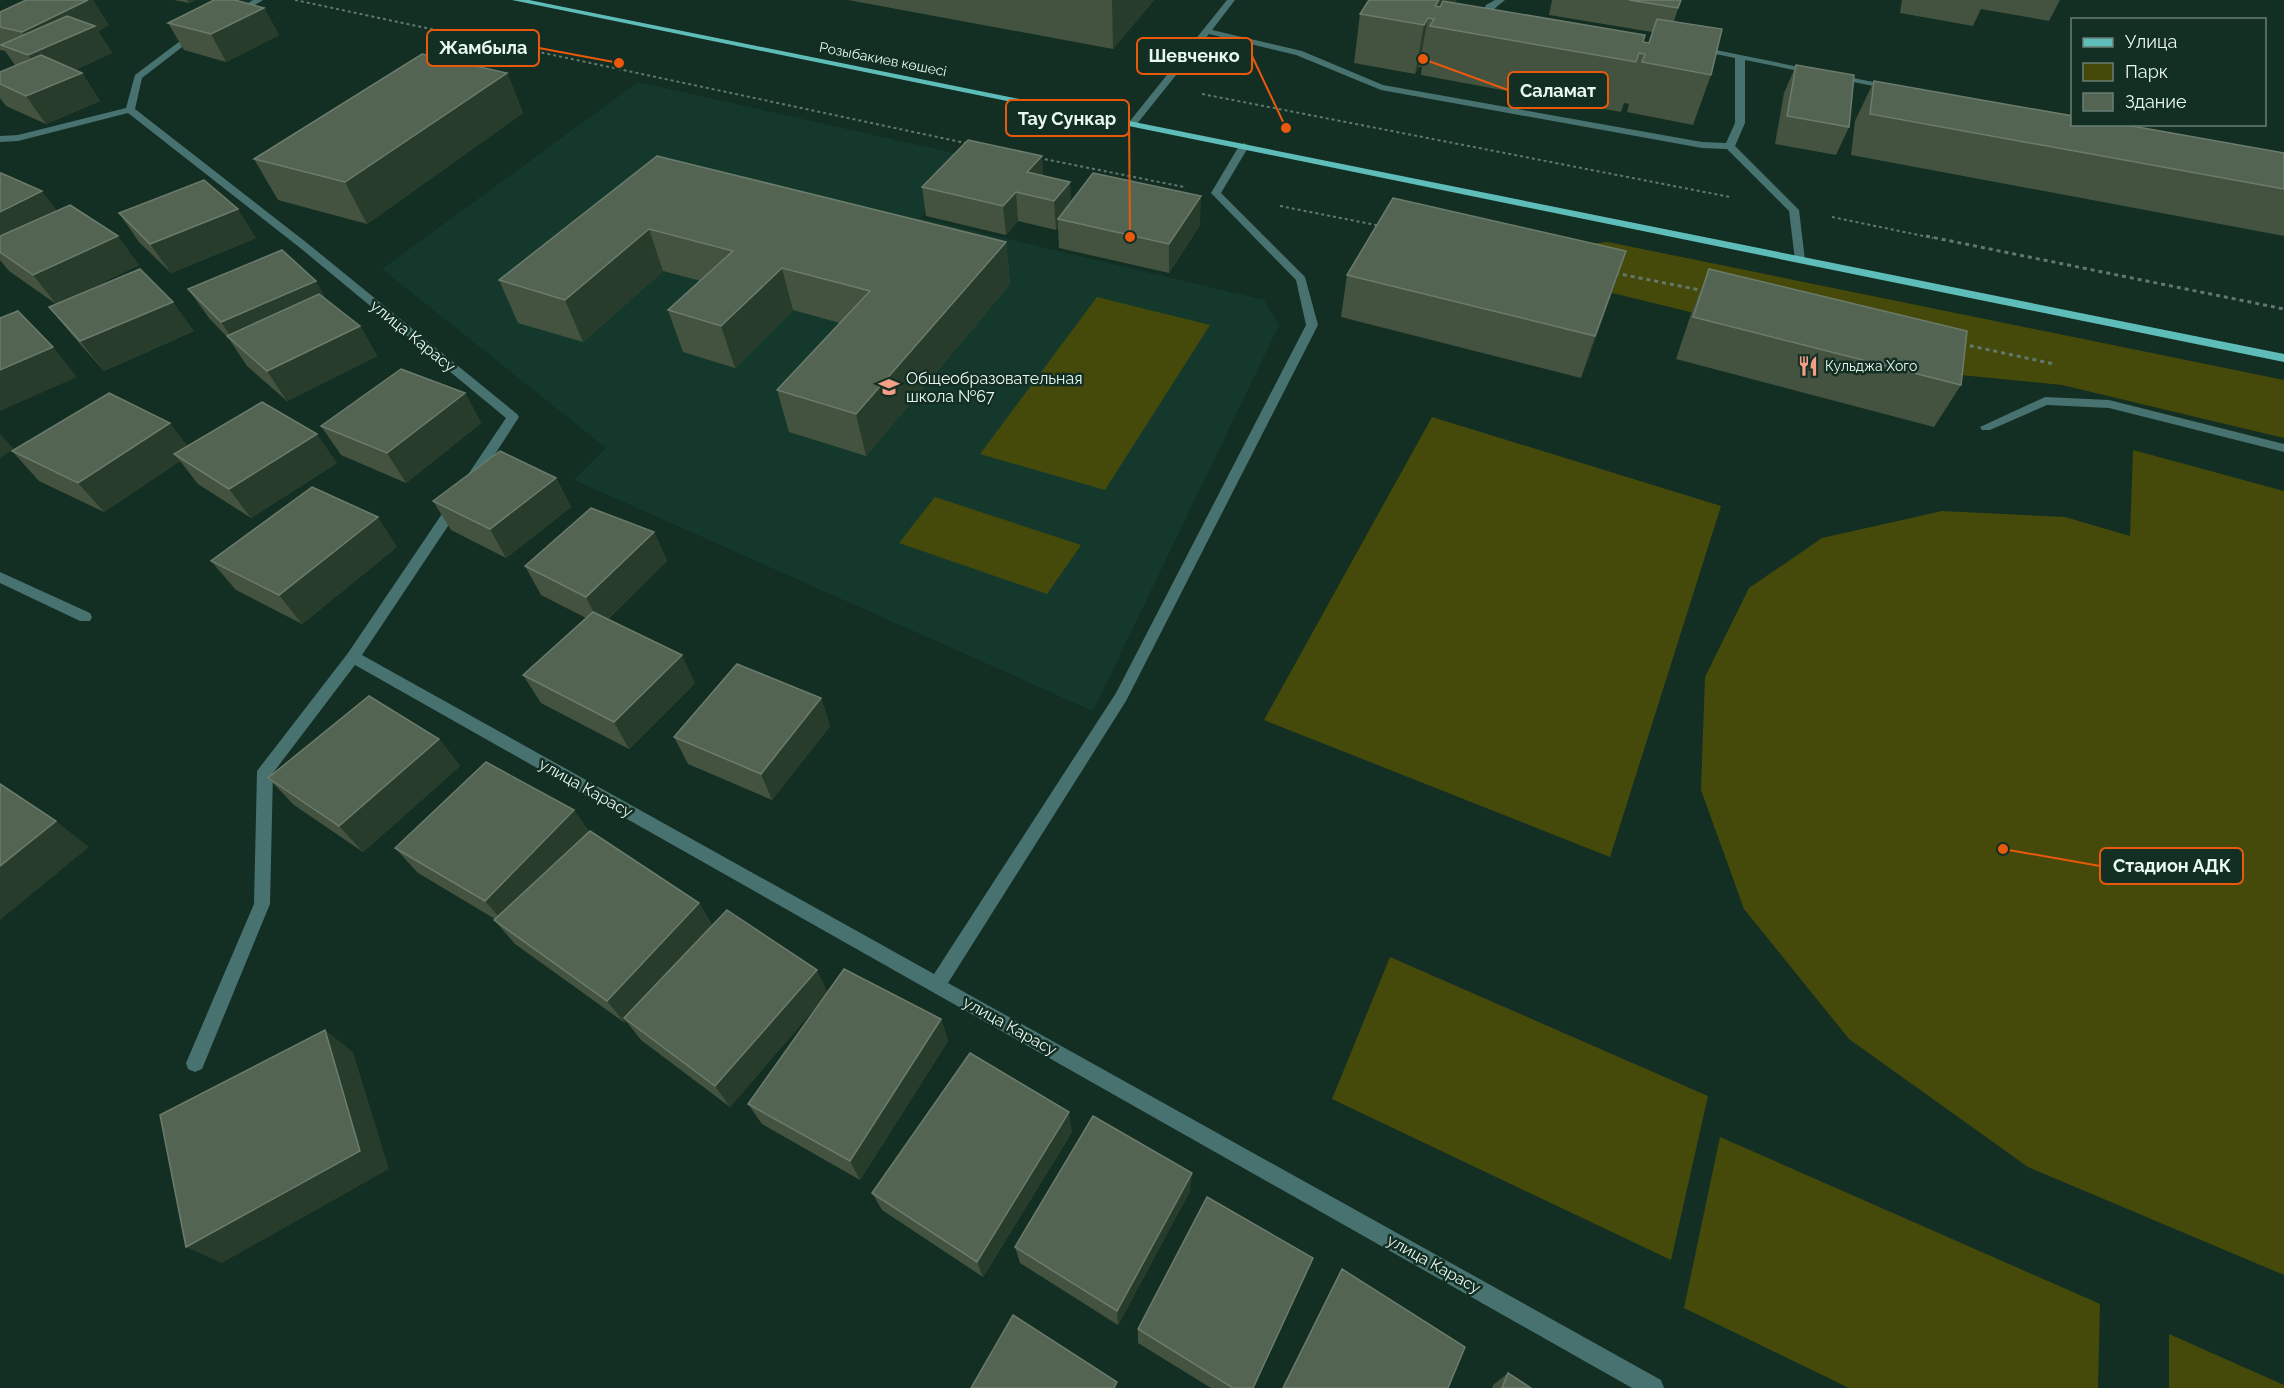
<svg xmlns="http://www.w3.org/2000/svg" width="2284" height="1388" font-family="Raleway,sans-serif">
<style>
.built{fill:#14392c}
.green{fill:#454a0a}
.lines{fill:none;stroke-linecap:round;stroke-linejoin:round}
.path-far1{stroke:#61786f;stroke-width:2;stroke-dasharray:3 3;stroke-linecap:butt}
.path{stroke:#61786f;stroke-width:3;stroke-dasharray:4 4;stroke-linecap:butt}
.minor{fill:#487270;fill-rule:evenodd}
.major{fill:#5fbdb9;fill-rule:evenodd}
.wall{fill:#43533f}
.shaded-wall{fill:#283c2c}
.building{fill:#546453;stroke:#6c7c6c;stroke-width:1.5}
.labels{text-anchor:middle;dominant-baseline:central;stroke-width:5;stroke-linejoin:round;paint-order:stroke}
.far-street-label{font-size:14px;fill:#e9f9f2;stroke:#132e23}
.far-poi-label{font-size:14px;fill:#e9f9f2;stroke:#132e23;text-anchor:start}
.street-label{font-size:16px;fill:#e9f9f2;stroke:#132e23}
.poi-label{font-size:16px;fill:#e9f9f2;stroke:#132e23;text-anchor:start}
.leader{fill:none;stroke:#e8590c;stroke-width:2}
.callout-dot{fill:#e8590c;stroke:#132e23;stroke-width:2}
.callout{fill:#132e23;stroke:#e8590c;stroke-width:2}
.callout-label{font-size:18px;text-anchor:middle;font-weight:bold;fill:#e9f9f2}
</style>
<rect width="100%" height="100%" fill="#132e23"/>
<polygon class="built" points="638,82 976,158 920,218 1264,300 1279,325 1093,711 574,480 606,448 382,269"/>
<g class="green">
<polygon points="1608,242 2284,380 2284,438 2062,385 1941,373 1612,293 1576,245"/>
<polygon points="1097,297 1210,325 1105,490 980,454"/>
<polygon points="1432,417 1721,506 1610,857 1264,720"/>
<polygon points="2133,450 2284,491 2284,1275 2028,1167 1849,1039 1744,909 1701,790 1705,677 1749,588 1822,538 1942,511 2065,517 2130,536"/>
<polygon points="935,497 1081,545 1047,594 899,543"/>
<polygon points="1390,957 1708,1096 1671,1260 1332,1099"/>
<polygon points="1720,1137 2100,1304 2098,1388 1849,1388 1684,1308"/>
<polygon points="2169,1334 2284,1385 2284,1388 2169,1388"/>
</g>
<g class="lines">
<g class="path-far1">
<polyline points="295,0 970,144"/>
<polyline points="1202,94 1730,197"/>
<polyline points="1039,158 1184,187"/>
<polyline points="1280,206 1381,226"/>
<polyline points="1832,217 1933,238"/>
</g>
<g class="path">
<polyline points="1926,236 2284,309"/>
<polyline points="1615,273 1705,291"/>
<polyline points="1962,344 2054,364"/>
</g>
<g class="minor">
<polygon points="253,0 263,0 238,15 231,13"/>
<polygon points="1227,0 1235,0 1212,30 1302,51 1383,85 1702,142 1726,143 1735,123 1735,58 1696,50 1696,46 1898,87 1893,90 1745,60 1745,123 1735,146 1799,210 1805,260 1800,263 1795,260 1789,211 1727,149 1702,148 1381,90 1296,55 1209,34 1136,125 1130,125 1130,121"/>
<path d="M 1495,0 L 1505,0 C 1494,9 1486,14 1486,29 L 1480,29 L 1477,22 L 1486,5 Z"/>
<polygon points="192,32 199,34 142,78 135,109 307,243 517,414 519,417 475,485 470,486 463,482 506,418 299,247 128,113 18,141 0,142 0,136 18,135 126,108 135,75"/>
<polygon points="1244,143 1249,146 1221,193 1305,277 1318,325 1126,701 948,983 1661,1380 1664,1388 1632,1388 355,665 273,773 270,904 202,1069 195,1072 188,1069 186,1063 254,904 257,771 348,653 450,502 455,500 462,505 362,655 934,974 1116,693 1306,325 1296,280 1211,193 1239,146"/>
<polygon points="2045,397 2109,400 2284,444 2284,452 2109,408 2047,405 1990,430 1982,430 1980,427"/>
<polygon points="0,572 90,613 92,617 90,621 80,621 0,583"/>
</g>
<polygon class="major" points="512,0 529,0 2284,354 2284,362"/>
</g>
<g class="wall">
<polygon points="174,0 196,0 189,3"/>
<polygon points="848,0 1154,0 1113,49"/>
<polygon points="1456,0 1455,3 1649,43 1652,32 1549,15 1552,0 1681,0 1674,21 1711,75 1693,125 1627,112 1629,104 1624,103 1621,112 1421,75 1422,67 1419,67 1415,74 1354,63 1360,14"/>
<polygon points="1902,0 2060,0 2049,21 1981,9 1973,26 1900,13"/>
<polygon points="264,8 279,35 226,62 184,50 168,23"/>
<polygon points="0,12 109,25 98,31 112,53 75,70 82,73 100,101 46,124 6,106 0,98 0,72 15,65 5,51 0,50"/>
<polygon points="1796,65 1849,127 1836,155 1775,144 1784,93"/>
<polygon points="507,73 523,113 367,224 278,200 254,159"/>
<polygon points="1874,81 2284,153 2284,236 1851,155 1855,121"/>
<polygon points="657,156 1006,242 1010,284 866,456 789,432 777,390 840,323 793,310 735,368 683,352 668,310 701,281 663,271 583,342 518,323 499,280"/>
<polygon points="0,173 139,265 74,296 194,331 104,371 73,336 49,307 56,304 9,271 0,260"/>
<polygon points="1043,176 1071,202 1200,225 1169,273 1059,248 1058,227 1056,230 1018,221 1006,235 926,216 922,187"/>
<polygon points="119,213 256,238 171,273 139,242"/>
<polygon points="1709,269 1961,385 1934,427 1676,359 1692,311"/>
<polygon points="1347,275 1612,293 1581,378 1341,317"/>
<polygon points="188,289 328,301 360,326 377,356 287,401 247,366 229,339 209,318"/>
<polygon points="465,393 481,423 406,483 341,455 321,426"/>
<polygon points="187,446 337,463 251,518 198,484 180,461 104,512 39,481 12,451"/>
<polygon points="556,478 571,507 506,558 451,530 433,501"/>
<polygon points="654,532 667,561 608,619 695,683 629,749 541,703 523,675 586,618 541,595 525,566"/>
<polygon points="397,547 302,624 236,590 211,561"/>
<polygon points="821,698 830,726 772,800 688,764 674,737"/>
<polygon points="439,739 460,766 363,852 294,805 268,778"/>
<polygon points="574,810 589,832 699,903 712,925 827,992 941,1019 948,1041 860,1180 762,1124 748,1104 822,1000 730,1107 641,1040 626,1021 625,1023 515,944 494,920 495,919 418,873 395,848"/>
<polygon points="1072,1132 983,1277 882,1210 872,1193"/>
<polygon points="1190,1191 1118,1325 1020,1263 1015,1247"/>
<polygon points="1313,1258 1254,1388 1211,1388 1138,1343 1138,1329"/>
<polygon points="1508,1373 1531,1388 1492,1388 1493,1385"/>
</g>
<g class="shaded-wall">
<polygon points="88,0 93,0 109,25 98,31 112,53 47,83 28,55 35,52 22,32"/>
<polygon points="187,0 196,0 189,3"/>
<polygon points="1112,0 1154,0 1113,49"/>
<polygon points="1439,0 1456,0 1441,28 1435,6"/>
<polygon points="264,8 279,35 226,62 211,34"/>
<polygon points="1428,18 1419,67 1415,74 1424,25"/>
<polygon points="82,73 100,101 46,124 26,96"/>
<polygon points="507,73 523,113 367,224 345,182"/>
<polygon points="1042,156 1044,185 1027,172"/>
<polygon points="1070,182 1072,211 1058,219 1058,227 1056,230 1054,201"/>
<polygon points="42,191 64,220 0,252 0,212"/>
<polygon points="1016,192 1018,221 1006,235 1003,206"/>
<polygon points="1201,196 1200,225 1169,273 1169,244"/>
<polygon points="238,209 256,238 171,273 150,244"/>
<polygon points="649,229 663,271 583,342 565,300"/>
<polygon points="118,236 139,265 57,305 33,275"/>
<polygon points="1006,242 1010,284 866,456 856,414"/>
<polygon points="1626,251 1612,293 1581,378 1595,336"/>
<polygon points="782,268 793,310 735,368 721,326"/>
<polygon points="316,281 333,310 236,344 221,322"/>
<polygon points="173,302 194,331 104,371 80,341"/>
<polygon points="360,326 377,356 287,401 267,371"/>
<polygon points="53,347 77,377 0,411 0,370"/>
<polygon points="465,393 481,423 406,483 387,453"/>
<polygon points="170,423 193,453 174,454 180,461 104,512 78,483"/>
<polygon points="0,434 14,449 0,458"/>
<polygon points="317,434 337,463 251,518 229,489"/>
<polygon points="556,478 571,507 506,558 490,529"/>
<polygon points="378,517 397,547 302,624 279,595"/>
<polygon points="654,532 667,561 600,626 586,597"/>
<polygon points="682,655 695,683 629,749 614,722"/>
<polygon points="821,698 830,726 772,800 761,774"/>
<polygon points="439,739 460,766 363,852 339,826"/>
<polygon points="574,810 591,836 506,925 485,901"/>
<polygon points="56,821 89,847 0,920 0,866"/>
<polygon points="699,903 714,928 624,1018 626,1021 625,1023 607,1001"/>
<polygon points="817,970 828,993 730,1107 715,1086"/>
<polygon points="941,1019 948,1041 860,1180 850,1161"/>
<polygon points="325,1030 353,1052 389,1169 222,1263 186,1247"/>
<polygon points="1069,1112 1072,1132 983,1277 977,1262"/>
<polygon points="1192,1173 1190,1191 1118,1325 1117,1311"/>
<polygon points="1313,1258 1254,1388 1253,1388"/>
</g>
<g class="building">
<polygon points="26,0 88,0 22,32 0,27 0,12"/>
<polygon points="214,0 235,0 264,8 211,34 168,23"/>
<polygon points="1369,0 1439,0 1435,6 1440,7 1443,1 1645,35 1643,42 1649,43 1657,19 1722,29 1711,75 1642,62 1645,54 1639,53 1636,62 1430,26 1434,19 1428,18 1424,25 1360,14"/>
<polygon points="1629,0 1681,0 1678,8"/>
<polygon points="67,16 95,26 28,55 1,45"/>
<polygon points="422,54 507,73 345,182 254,159"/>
<polygon points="41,55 82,73 26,96 0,84 0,72"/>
<polygon points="1796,65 1854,75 1849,127 1787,116"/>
<polygon points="1874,81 2073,116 2073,124 2121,124 2284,153 2284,189 1870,114"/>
<polygon points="968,140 1042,156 1027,172 1070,182 1054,201 1016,192 1003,206 922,187"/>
<polygon points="657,156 1006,242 856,414 777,390 870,291 782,268 721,326 668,310 733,251 649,229 565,300 499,280"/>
<polygon points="0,173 1,173 42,191 0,212"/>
<polygon points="1093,173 1201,196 1169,244 1058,219"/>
<polygon points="204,180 238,209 150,244 119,213"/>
<polygon points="1393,198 1626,251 1595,336 1347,275"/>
<polygon points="70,205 118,236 33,275 0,252 0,236"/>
<polygon points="282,250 316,281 221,322 188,289"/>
<polygon points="140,269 173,302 80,341 49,307"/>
<polygon points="1709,269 1967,331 1961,385 1693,317"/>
<polygon points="319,294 360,326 267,371 227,336"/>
<polygon points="18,311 53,347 0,370 0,318"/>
<polygon points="401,369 465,393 387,453 321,426"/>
<polygon points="109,393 170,423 78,483 12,451"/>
<polygon points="262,402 317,434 229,489 174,454"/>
<polygon points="500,451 556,478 490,529 433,501"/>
<polygon points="312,487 378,517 279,595 211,561"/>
<polygon points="591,508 654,532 586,597 525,566"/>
<polygon points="593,612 682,655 614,722 523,675"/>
<polygon points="737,664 821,698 761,774 674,737"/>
<polygon points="369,696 439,739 339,826 268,778"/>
<polygon points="486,762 574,810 485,901 395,848"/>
<polygon points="0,784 56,821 0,866"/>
<polygon points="590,831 699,903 607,1001 494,920"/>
<polygon points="727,910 817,970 715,1086 624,1018"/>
<polygon points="844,969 941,1019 850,1161 748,1104"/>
<polygon points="325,1030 360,1151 186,1247 160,1115"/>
<polygon points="970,1053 1069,1112 977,1262 872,1193"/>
<polygon points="1093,1116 1192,1173 1117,1311 1015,1247"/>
<polygon points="1207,1197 1313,1258 1253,1388 1233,1388 1138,1329"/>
<polygon points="1342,1269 1465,1347 1448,1388 1283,1388"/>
<polygon points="1013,1315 1117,1382 1114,1388 971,1388"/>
<polygon points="1508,1373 1531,1388 1502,1388"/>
</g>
<defs>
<g id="restaurant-bare" transform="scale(1.62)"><path d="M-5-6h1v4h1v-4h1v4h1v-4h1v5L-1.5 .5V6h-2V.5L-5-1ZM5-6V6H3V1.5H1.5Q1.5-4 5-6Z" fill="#f49e86" stroke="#132e23" stroke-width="2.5" paint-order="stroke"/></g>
<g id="school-bare" transform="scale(1.62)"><path d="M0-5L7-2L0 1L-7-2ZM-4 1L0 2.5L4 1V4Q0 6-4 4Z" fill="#f49e86" stroke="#132e23" stroke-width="2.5" paint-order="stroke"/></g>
</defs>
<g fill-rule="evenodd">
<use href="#restaurant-bare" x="1808" y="366"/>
<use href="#school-bare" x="889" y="387"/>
</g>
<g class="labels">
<g class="far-street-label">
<text transform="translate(883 59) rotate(11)">Розыбакиев көшесі</text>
</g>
<g class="far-poi-label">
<text x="1825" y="366">Кульджа Хого</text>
</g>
<g class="street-label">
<text transform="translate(413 336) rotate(39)">улица Карасу</text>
<text transform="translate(586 788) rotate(29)">улица Карасу</text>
<text transform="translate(1010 1026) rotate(29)">улица Карасу</text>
<text transform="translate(1434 1264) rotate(29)">улица Карасу</text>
</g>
<g class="poi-label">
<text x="906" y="378">Общеобразовательная<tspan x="906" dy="18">школа №67</tspan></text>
</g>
</g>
<path class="leader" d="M619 63L539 48M1286 128L1252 56M1423 59L1508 90M1130 237L1129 118M2003 849L2100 866"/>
<g class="callout-dot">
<circle cx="619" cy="63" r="6"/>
<circle cx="1286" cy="128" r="6"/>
<circle cx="1423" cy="59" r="6"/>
<circle cx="1130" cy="237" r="6"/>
<circle cx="2003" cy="849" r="6"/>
</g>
<g class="callout">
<rect x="427" y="30" width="112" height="36" rx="6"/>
<rect x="1137" y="38" width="115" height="36" rx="6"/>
<rect x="1508" y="72" width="100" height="36" rx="6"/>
<rect x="1006" y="100" width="123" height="36" rx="6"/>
<rect x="2100" y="848" width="143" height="36" rx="6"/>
</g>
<g class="callout-label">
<text x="483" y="54">Жамбыла</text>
<text x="1194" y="62">Шевченко</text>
<text x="1558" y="97">Саламат</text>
<text x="1067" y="125">Тау Сункар</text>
<text x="2172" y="872">Стадион АДК</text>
</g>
<rect x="2071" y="18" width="195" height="108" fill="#132e23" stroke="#697f76" stroke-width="1.5"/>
<rect x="2083" y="38" width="30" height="9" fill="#5fbdb9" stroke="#697f76" stroke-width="1.5"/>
<text x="2125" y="48" font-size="18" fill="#e9f9f2">Улица</text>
<rect x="2083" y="63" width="30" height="18" fill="#454a0a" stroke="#697f76" stroke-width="1.5"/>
<text x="2125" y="78" font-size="18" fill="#e9f9f2">Парк</text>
<rect x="2083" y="93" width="30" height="18" fill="#546453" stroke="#697f76" stroke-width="1.5"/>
<text x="2125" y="108" font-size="18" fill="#e9f9f2">Здание</text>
</svg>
